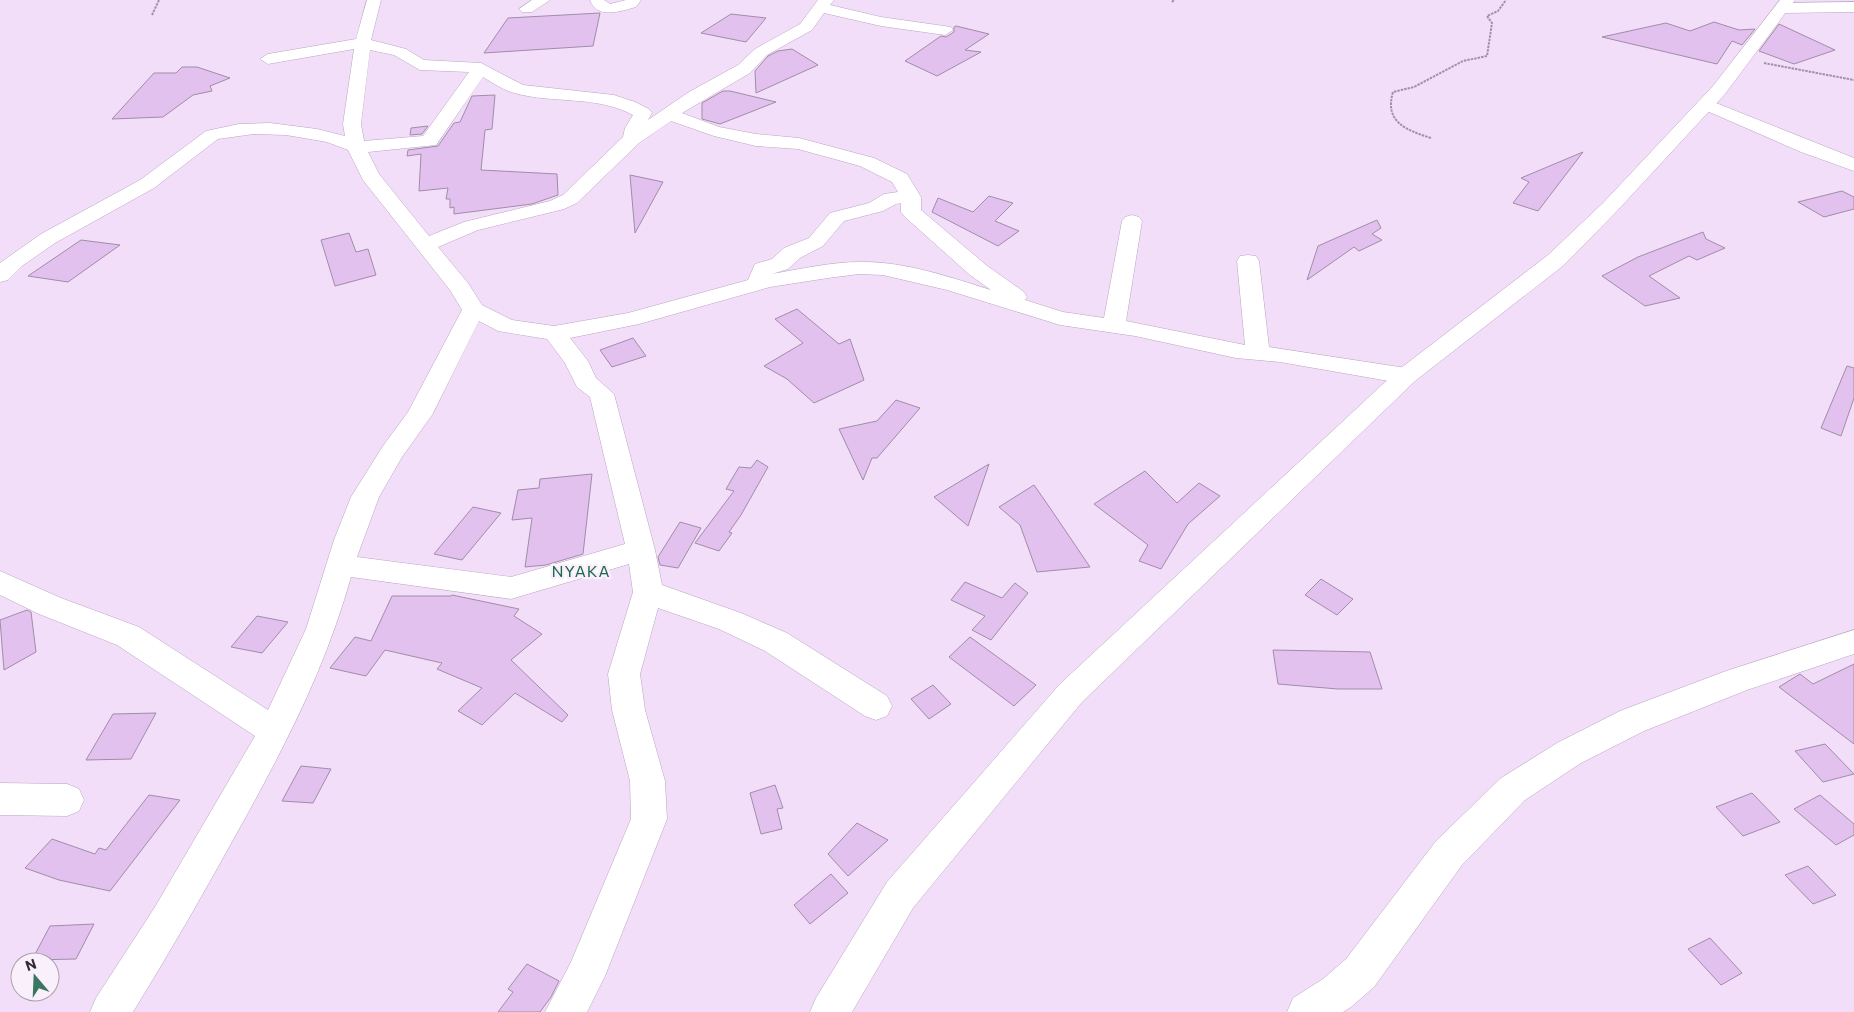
<svg xmlns="http://www.w3.org/2000/svg" width="1854" height="1012" font-family="Commissioner,sans-serif">
<style>
.building{fill:#e3c1ef;stroke:#a08da7}
.lines{fill:none;stroke-linecap:round;stroke-linejoin:round}
.minor-casing{stroke:#baa5c0;stroke-width:1}
.tertiary-casing{stroke:#baa5c0;stroke-width:1}
.path{stroke:#a191a6;stroke-width:2;stroke-dasharray:2.5 1;stroke-linecap:butt}
.minor{fill:#fff;fill-rule:evenodd}
.tertiary{fill:#fff;fill-rule:evenodd}
.labels{text-anchor:middle;dominant-baseline:central;stroke-width:5;stroke-linejoin:round;paint-order:stroke}
.quarter-label{font-size:16px;letter-spacing:1px;fill:#1e664e;stroke:#f9f0fc}
</style>
<rect width="100%" height="100%" fill="#f3defa"/>
<g class="building">
<polygon points="600,13 593,46 484,53 508,18"/>
<polygon points="731,14 766,18 746,42 701,33"/>
<polygon points="1714,22 1739,30 1755,29 1742,45 1732,41 1717,64 1602,37 1666,23 1690,31"/>
<polygon points="1779,24 1835,50 1794,64 1759,51"/>
<polygon points="956,26 989,34 965,50 981,52 937,76 905,61 941,36 946,37 954,32 954,27"/>
<polygon points="792,49 818,65 756,93 755,71 768,56 778,51"/>
<polygon points="182,67 197,67 230,78 210,86 212,91 193,95 163,117 112,119 154,73 176,73"/>
<polygon points="723,91 730,91 776,102 720,124 702,119 702,103"/>
<polygon points="495,95 492,129 485,130 481,170 557,174 558,195 532,204 454,214 454,207 450,208 450,199 446,199 448,188 419,191 421,154 407,156 408,150 438,146 454,123 460,122 472,96"/>
<polygon points="428,126 422,134 410,135 411,128"/>
<polygon points="1583,152 1538,211 1513,203 1529,182 1521,178"/>
<polygon points="630,175 663,182 635,233"/>
<polygon points="1842,191 1854,197 1854,209 1824,217 1798,202"/>
<polygon points="989,196 1013,203 995,221 1019,231 998,246 932,212 938,198 973,212"/>
<polygon points="1377,220 1381,228 1372,234 1382,240 1359,251 1354,247 1307,280 1318,246"/>
<polygon points="1703,232 1706,239 1725,248 1697,260 1689,256 1649,276 1680,298 1645,306 1602,276 1638,257"/>
<polygon points="349,233 356,252 368,249 376,275 335,286 321,240"/>
<polygon points="81,240 120,245 68,282 28,276"/>
<polygon points="797,309 839,344 850,339 864,380 814,403 787,379 764,366 803,343 775,319"/>
<polygon points="633,338 646,356 612,367 600,350"/>
<polygon points="1847,366 1854,368 1854,398 1841,436 1821,428"/>
<polygon points="896,400 920,408 877,458 872,458 863,480 839,429 877,421"/>
<polygon points="757,460 768,467 741,515 729,532 732,533 719,551 695,543 734,491 726,489 739,467 751,468"/>
<polygon points="989,464 968,526 934,497"/>
<polygon points="1145,471 1177,503 1199,483 1220,496 1188,524 1161,569 1139,561 1148,545 1094,504"/>
<polygon points="592,474 583,554 546,565 525,567 532,518 512,520 518,490 539,488 540,479"/>
<polygon points="1034,485 1050,508 1090,567 1037,572 1020,525 999,507"/>
<polygon points="473,507 501,513 462,560 434,554"/>
<polygon points="680,522 701,528 678,568 660,565 658,557"/>
<polygon points="1321,579 1353,599 1337,615 1305,595"/>
<polygon points="965,582 1002,598 1015,583 1028,593 991,640 972,630 985,616 951,600"/>
<polygon points="452,595 519,609 514,616 542,634 511,660 568,715 562,722 515,693 482,725 458,711 482,688 437,669 442,663 385,650 366,676 330,668 355,637 371,641 392,596 451,596"/>
<polygon points="27,610 31,612 36,652 4,670 0,620"/>
<polygon points="257,616 288,622 262,653 231,647"/>
<polygon points="970,637 1036,685 1014,706 949,657"/>
<polygon points="1273,650 1370,652 1382,689 1338,689 1278,684"/>
<polygon points="1854,664 1854,744 1779,687 1800,674 1813,684"/>
<polygon points="933,685 951,704 929,719 911,699"/>
<polygon points="156,713 131,759 86,760 113,714"/>
<polygon points="1825,744 1854,774 1823,782 1795,751"/>
<polygon points="301,766 331,769 313,803 282,801"/>
<polygon points="775,785 783,808 777,809 782,829 761,834 750,793"/>
<polygon points="1752,793 1780,822 1743,836 1716,807"/>
<polygon points="149,795 180,800 110,891 59,880 25,868 52,839 95,854 99,848 106,850"/>
<polygon points="1820,795 1854,824 1854,835 1836,845 1794,809"/>
<polygon points="857,823 888,840 848,876 828,854"/>
<polygon points="1808,866 1836,895 1813,904 1785,875"/>
<polygon points="831,874 848,893 810,924 794,905"/>
<polygon points="94,924 76,959 32,960 50,926"/>
<polygon points="1710,938 1742,973 1721,985 1688,949"/>
<polygon points="527,964 559,981 551,997 540,1012 498,1012 513,992 508,989"/>
</g>
<g class="lines">
<g class="minor-casing">
<g id="minor">
<path d="M 367,0 L 381,0 L 371,40 L 406,49 L 424,60 L 481,63 L 523,85 L 614,95 L 635,102 L 649,109 L 652,113 L 648,120 L 689,92 L 738,65 L 755,49 L 800,24 L 818,0 L 834,0 L 830,5 L 881,17 L 951,27 L 953,30 L 945,35 L 881,26 L 824,13 L 812,30 L 767,55 L 750,73 L 682,113 L 719,127 L 756,134 L 799,138 L 874,158 L 907,174 L 921,197 L 921,210 L 986,265 L 1024,292 L 1027,297 L 1025,300 L 1063,312 L 1104,318 L 1122,221 L 1125,217 L 1132,215 L 1139,217 L 1142,221 L 1126,321 L 1245,345 L 1237,261 L 1240,256 L 1248,255 L 1256,256 L 1259,261 L 1269,347 L 1406,368 L 1415,371 L 1418,376 L 1415,381 L 1406,384 L 1280,362 L 1236,358 L 1135,336 L 1060,325 L 947,290 L 883,275 L 859,274 L 828,278 L 770,287 L 639,324 L 570,338 L 588,361 L 596,378 L 614,394 L 655,550 L 662,585 L 741,613 L 787,633 L 887,696 L 892,706 L 887,716 L 876,720 L 865,716 L 765,651 L 719,629 L 658,608 L 640,674 L 645,710 L 665,781 L 667,819 L 605,976 L 587,1012 L 545,1012 L 571,962 L 631,819 L 630,781 L 612,710 L 608,674 L 633,592 L 629,564 L 511,599 L 351,577 C 325,669 285,746 239,829 C 205,891 170,952 133,1012 L 90,1012 L 96,998 L 155,907 L 255,736 L 117,645 L 39,614 L 0,595 L 0,571 L 61,598 L 139,627 L 268,710 L 306,629 L 334,540 L 351,497 L 383,446 L 408,412 L 462,310 L 450,290 L 363,180 L 348,150 L 327,142 L 286,135 L 254,134 L 218,139 L 154,188 L 55,243 L 22,266 L 8,280 L 0,282 L 0,263 L 41,234 L 140,180 L 206,131 L 239,124 L 270,123 L 317,129 L 345,136 L 343,124 L 354,49 L 268,64 L 260,59 L 268,54 L 356,39 ZM 370,50 L 394,55 L 420,70 L 469,72 L 423,136 L 364,141 L 361,124 ZM 483,77 C 493,83 503,90 514,93 C 554,104 596,95 633,115 L 625,128 L 623,137 L 563,195 L 550,201 L 464,222 L 429,236 L 379,174 L 368,152 L 436,145 ZM 671,121 L 714,136 L 756,146 L 798,149 L 860,166 L 892,182 L 898,192 L 884,194 L 869,203 L 830,213 L 809,238 L 784,248 L 772,259 L 755,264 L 748,280 L 628,313 L 554,326 L 512,320 L 482,305 L 468,283 L 438,247 L 478,230 L 564,209 L 577,203 L 639,143 ZM 901,203 L 901,212 L 904,216 L 970,275 L 991,290 C 950,277 903,261 860,262 C 831,262 801,269 772,274 L 788,269 L 800,258 L 823,246 L 844,221 L 883,211 L 896,204 ZM 479,321 L 498,331 L 547,339 L 565,363 L 577,387 L 590,397 L 625,544 L 511,577 L 357,557 L 379,497 L 402,457 L 432,415 Z"/>
<polygon points="532,0 550,0 532,12 522,12 519,9"/>
<path d="M 590,0 L 604,0 L 610,4 L 626,0 L 641,0 L 636,7 C 621,11 597,20 590,0 Z"/>
<polygon points="1854,2 1854,12 1783,13 1775,8 1783,3"/>
<polygon points="1706,99 1854,158 1854,171 1801,152 1700,108 1697,104 1700,100"/>
<polygon points="1854,630 1854,654 1747,690 1644,731 1581,763 1525,800 1462,865 1374,987 1351,1007 1343,1012 1287,1012 1293,998 1323,979 1346,959 1436,841 1501,778 1557,743 1620,711 1726,671"/>
<polygon points="0,783 67,784 79,789 84,800 79,811 67,816 0,815"/>
</g>
</g>
<g class="tertiary-casing">
<polygon id="tertiary" points="1780,0 1795,0 1725,94 1617,211 1564,265 1415,381 1082,702 913,908 852,1012 810,1012 816,998 887,882 1060,684 1397,371 1548,255 1603,203 1713,86"/>
</g>
<g class="path">
<polyline points="1172,2 1174,0"/>
<polyline points="152,15 159,0"/>
<polyline points="1764,63 1854,80"/>
<path d="M 1431,138 C 1406,130 1384,122 1393,92 L 1414,87 L 1463,61 L 1487,56 L 1492,23 L 1487,16 L 1498,11 L 1506,0"/>
</g>
<use href="#minor" class="minor"/>
<use href="#tertiary" class="tertiary"/>
</g>
<g class="labels">
<g class="quarter-label">
<text x="581" y="570">NYAKA</text>
</g>
</g>
<g transform="translate(35 977) rotate(341)"><circle r="24" fill="#f9f0fc" stroke="#a9a0ac"/>
<path d="M0-4L9 19L0 12L-9 19Z" fill="#3a7660"/>
<text y="-8" font-size="14" font-weight="bold" text-anchor="middle" fill="#312934">N</text>
</g>
</svg>
